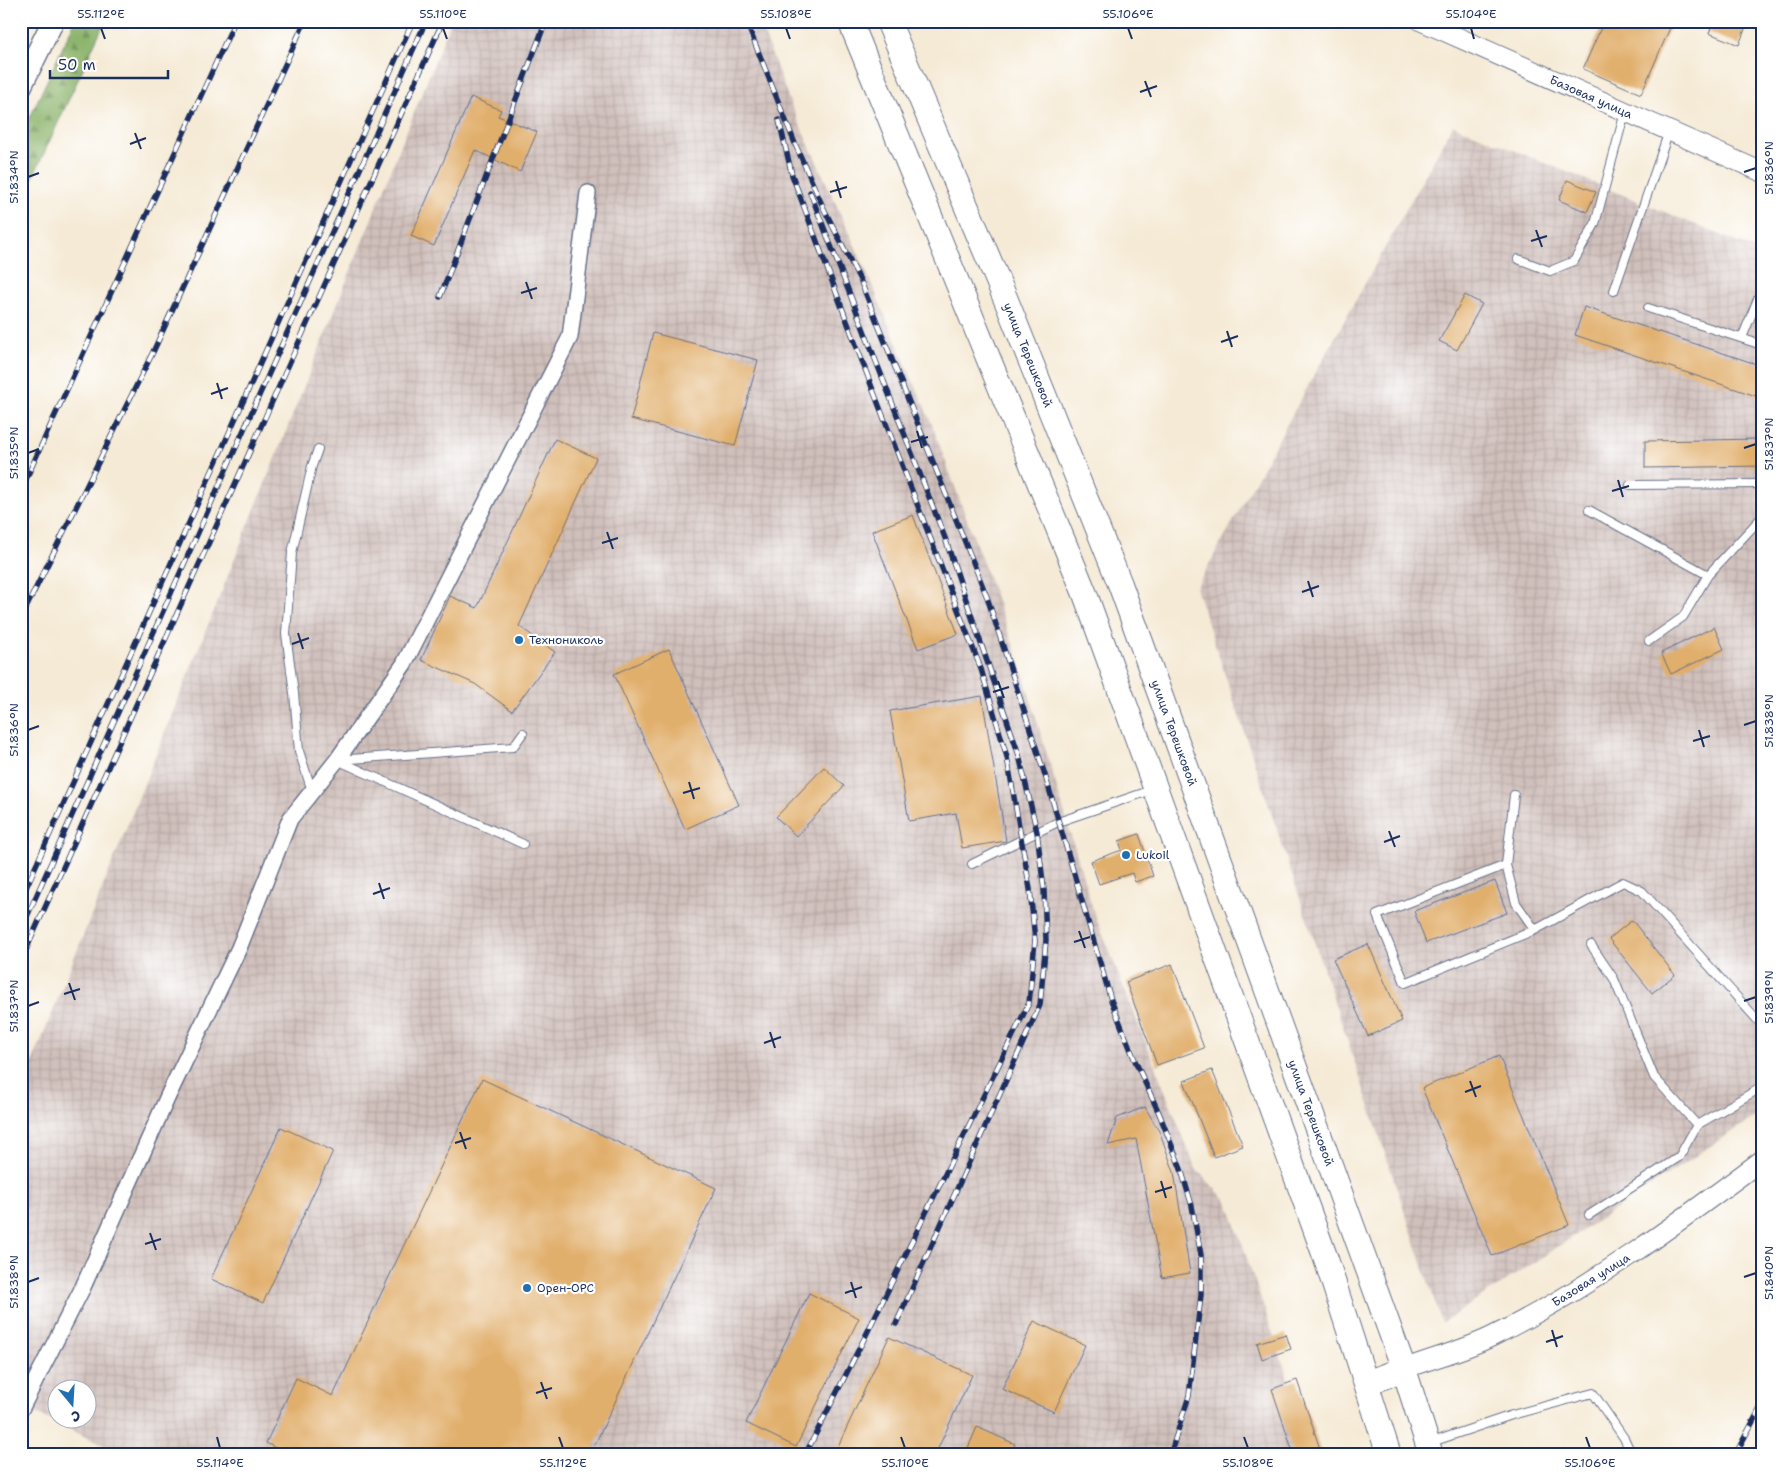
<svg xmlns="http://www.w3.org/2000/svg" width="1783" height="1476" font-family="'Shantell Sans',sans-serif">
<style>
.industrial{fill:url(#industrial-grid);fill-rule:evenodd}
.forest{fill:url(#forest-firs);stroke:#537164}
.building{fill:#e1af6c}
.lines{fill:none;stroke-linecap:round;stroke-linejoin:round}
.service-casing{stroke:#677088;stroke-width:10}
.minor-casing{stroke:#677088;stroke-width:18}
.tertiary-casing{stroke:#677088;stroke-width:21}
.secondary-casing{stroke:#677088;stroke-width:24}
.primary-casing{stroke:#677088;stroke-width:26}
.service{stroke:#fff;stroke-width:8}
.minor{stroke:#fff;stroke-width:15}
.tertiary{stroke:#fff;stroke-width:19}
.secondary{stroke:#fff;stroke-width:21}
.primary{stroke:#fff;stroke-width:24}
.rail-casing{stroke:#1b2f5e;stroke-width:5.5}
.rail{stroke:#fff;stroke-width:4;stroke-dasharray:11;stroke-linecap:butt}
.ticks{fill:none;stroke:#1b2f5e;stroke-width:2}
.poi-dot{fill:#1f6fb2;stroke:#fff;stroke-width:2}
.labels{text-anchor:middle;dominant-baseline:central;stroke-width:4.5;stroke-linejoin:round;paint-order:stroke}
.street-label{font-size:12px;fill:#1b2f5e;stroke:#fff}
.poi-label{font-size:12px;fill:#1b2f5e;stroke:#fff;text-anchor:start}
.neatline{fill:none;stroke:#1b2f5e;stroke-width:2}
.ticks-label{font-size:12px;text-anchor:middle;fill:#1b2f5e}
</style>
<defs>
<pattern id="industrial-grid" width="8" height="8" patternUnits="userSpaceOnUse" patternTransform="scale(1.25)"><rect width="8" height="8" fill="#d0c0bb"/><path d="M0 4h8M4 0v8" fill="none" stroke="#b2a5a3"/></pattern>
<pattern id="forest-firs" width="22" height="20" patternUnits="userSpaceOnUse" patternTransform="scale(1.25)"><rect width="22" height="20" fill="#8bb36a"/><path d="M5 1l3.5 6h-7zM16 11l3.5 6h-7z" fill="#71925a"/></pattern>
</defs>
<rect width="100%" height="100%" fill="#fff"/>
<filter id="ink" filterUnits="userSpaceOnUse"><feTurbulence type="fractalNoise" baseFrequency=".02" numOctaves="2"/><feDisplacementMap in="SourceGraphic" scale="10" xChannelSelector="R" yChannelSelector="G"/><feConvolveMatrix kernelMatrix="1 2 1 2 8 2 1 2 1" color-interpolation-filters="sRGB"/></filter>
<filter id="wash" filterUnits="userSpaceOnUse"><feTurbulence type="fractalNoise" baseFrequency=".0096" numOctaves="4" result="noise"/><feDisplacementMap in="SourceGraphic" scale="20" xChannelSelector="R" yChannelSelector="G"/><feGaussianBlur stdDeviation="1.12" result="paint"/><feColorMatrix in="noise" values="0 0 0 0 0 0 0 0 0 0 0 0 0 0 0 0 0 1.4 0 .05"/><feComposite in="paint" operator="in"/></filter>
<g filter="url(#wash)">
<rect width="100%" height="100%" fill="#f5ead5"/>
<g class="industrial">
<path d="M 451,21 L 759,21 L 791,105 L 856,248 L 931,422 L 1020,663 L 1093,910 L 1196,1169 L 1228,1202 L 1314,1455 L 125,1455 L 21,1407 L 21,1090 ZM 58,1388 L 88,1388 L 88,1418 L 58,1418 Z"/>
<polygon points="1453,125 1762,252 1762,1112 1442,1323 1196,588"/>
</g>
<polygon class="forest" points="75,21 105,21 21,203 21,136"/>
<g id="blocks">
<g class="building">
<polygon points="1604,21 1673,21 1641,94 1583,69"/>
<polygon points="1714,21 1748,21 1739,45 1709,33"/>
<polygon points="471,97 501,110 498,116 537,132 520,172 475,150 434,246 411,236"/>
<polygon points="1567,180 1596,192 1587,212 1559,200"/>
<polygon points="1465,295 1482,304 1457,350 1439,341"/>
<polygon points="1584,307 1762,366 1762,398 1575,335"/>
<polygon points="653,333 758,360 735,446 631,419"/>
<polygon points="555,439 596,458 519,626 555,652 512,711 475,684 421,660 450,596 477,608"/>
<polygon points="1762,439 1762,466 1645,468 1645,441"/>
<polygon points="913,515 958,634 918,649 872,531"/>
<polygon points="1714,627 1724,649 1671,674 1661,653"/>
<polygon points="669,649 739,805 685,829 614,674"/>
<polygon points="982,696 1006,841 962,848 956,813 909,821 890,711"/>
<polygon points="824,767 844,786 796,836 776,817"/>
<polygon points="1139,834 1153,876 1135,882 1132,873 1099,884 1091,861 1122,850 1119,841"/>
<polygon points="1495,881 1507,913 1426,943 1414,911"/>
<polygon points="1632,920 1675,975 1652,993 1609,939"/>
<polygon points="1368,944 1402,1021 1368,1036 1333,959"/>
<polygon points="1172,964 1204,1048 1157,1065 1126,982"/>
<polygon points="1499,1056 1569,1225 1492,1256 1422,1088"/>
<polygon points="1212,1070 1243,1146 1214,1157 1184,1081"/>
<polygon points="482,1079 716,1188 590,1455 290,1455 266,1443 296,1378 333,1396"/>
<polygon points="1145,1107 1160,1133 1174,1172 1190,1273 1162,1278 1136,1139 1108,1145 1117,1118"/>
<polygon points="281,1127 333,1151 263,1303 211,1279"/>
<polygon points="809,1293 859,1318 796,1447 746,1423"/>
<polygon points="1034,1321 1085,1345 1054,1412 1002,1389"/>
<polygon points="1286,1334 1291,1349 1262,1359 1257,1343"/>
<polygon points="889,1337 972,1375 935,1455 834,1455"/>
<polygon points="1297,1380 1322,1455 1294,1455 1272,1389"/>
<polygon points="977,1427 1015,1444 1010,1455 965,1455"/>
</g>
</g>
</g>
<g filter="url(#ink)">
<use href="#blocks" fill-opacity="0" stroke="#677088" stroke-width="1"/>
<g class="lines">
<g class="service-casing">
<g id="service">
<polyline points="1518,259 1550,271 1574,261 1595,224 1625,112"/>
<polyline points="1614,291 1669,131"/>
<polyline points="1648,308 1762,345"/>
<polyline points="1742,338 1762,289"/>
<polyline points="1630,485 1762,484"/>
<polyline points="1589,510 1708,575"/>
<polyline points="1649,641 1683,617 1708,575 1762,517"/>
<polyline points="312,791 299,751 294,693 286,634 292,553 312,466 318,449"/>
<polyline points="523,844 337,760 513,747 523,733"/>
<polyline points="972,864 1058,822 1152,790"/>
<polyline points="1506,865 1514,795"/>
<polyline points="1535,930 1516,903 1506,865 1377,915 1405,983 1535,930 1623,882 1642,891 1762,1025"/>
<polyline points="1591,945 1614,979 1654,1077 1697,1125 1762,1087"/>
<polyline points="1589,1215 1679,1157 1697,1125"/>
<polyline points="1429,1443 1512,1415 1593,1393 1624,1438 1632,1455"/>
</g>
</g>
<g class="minor-casing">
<polyline id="minor" points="21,1409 83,1287 168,1096 239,948 290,819 337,760 404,664 570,337 588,193"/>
</g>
<g class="tertiary-casing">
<g id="tertiary">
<polyline points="1421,21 1762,172"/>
<path d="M 1404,1369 C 1433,1358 1465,1350 1493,1336 C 1590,1288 1675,1225 1762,1160"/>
</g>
</g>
<g class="secondary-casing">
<polyline id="secondary" points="21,86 53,21"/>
</g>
<g class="primary-casing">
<g id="primary">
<polyline points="850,21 1085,594 1326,1259 1389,1455"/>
<polyline points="888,21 1006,300 1120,584 1404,1369 1431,1455"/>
<polyline points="1367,1383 1404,1369"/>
</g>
</g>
<use href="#service" class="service"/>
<use href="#minor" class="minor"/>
<use href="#tertiary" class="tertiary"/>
<use href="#secondary" class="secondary"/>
<use href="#primary" class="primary"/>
<g class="rail-casing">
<g id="rail">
<polyline points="746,21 796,146 824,209 861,282 987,597 1045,775 1111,1000 1136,1063 1159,1113 1181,1169 1192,1206 1201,1255 1201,1295 1189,1396 1170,1455"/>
<polyline points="779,120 792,175 873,390 981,669 1007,757 1030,889 1035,941 1029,1003 864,1339 805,1455"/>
<polyline points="810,192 945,538 1019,755 1037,832 1044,890 1046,940 1040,1005 896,1324"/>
<polyline points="440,297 546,21"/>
<polyline points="21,490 235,21"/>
<polyline points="21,618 153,352 305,21"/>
<polyline points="21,899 413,21"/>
<polyline points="21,930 426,21"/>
<polyline points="21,961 443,21"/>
<polyline points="1735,1455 1762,1405"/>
</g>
</g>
<use href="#rail" class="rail"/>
</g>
</g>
<path class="ticks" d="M 101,28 L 105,39M 443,28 L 447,39M 786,28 L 790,39M 1128,28 L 1132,39M 1471,28 L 1474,39M 1145,81 L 1151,97M 1140,92 L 1157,86M 135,133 L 141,149M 130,144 L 146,138M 1744,172 L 1756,168M 28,177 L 39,173M 836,181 L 841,198M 830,192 L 847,187M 1536,230 L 1542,247M 1531,241 L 1547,236M 526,282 L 532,299M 521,293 L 537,288M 1227,331 L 1232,347M 1221,342 L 1238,336M 217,383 L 222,399M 211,394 L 228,388M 917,431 L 922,448M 911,442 L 928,437M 1744,448 L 1756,444M 28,453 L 39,449M 1618,480 L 1623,497M 1612,491 L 1629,486M 607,532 L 613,549M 602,543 L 618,538M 1308,581 L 1313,597M 1302,592 L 1319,586M 298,633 L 303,649M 292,644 L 309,638M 998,681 L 1004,698M 993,692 L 1009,687M 1744,725 L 1756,721M 28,730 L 39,726M 1699,730 L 1704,747M 1693,741 L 1710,736M 689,782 L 694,799M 683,793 L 700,788M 1389,831 L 1395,847M 1384,842 L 1400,836M 379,883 L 384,899M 373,894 L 390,888M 1079,931 L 1085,948M 1074,942 L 1090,937M 69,983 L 75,1000M 64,994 L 80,989M 1744,1001 L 1756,997M 28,1006 L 39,1002M 770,1032 L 775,1048M 764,1043 L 781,1037M 1470,1081 L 1476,1097M 1465,1092 L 1481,1086M 460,1132 L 466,1149M 455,1143 L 471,1138M 1161,1181 L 1166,1198M 1155,1192 L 1172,1187M 150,1233 L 156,1250M 145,1244 L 161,1239M 1744,1277 L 1756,1273M 28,1282 L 39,1278M 851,1282 L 856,1298M 845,1293 L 862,1287M 1552,1330 L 1557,1347M 1546,1342 L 1563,1336M 541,1382 L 547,1399M 536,1393 L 552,1388M 217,1437 L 220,1448M 559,1437 L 563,1448M 901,1437 L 905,1448M 1244,1437 L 1248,1448M 1586,1437 L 1590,1448"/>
<g class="poi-dot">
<circle cx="519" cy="640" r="5"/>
<circle cx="1126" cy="855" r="5"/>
<circle cx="527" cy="1288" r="5"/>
</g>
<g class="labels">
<g class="street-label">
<text transform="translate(1591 97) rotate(24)">Базовая улица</text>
<text transform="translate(1028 355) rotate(68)">улица Терешковой</text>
<text transform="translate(1174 733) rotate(70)">улица Терешковой</text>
<text transform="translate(1311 1113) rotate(70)">улица Терешковой</text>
<text transform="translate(1591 1280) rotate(-32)">Базовая улица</text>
</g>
<g class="poi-label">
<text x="529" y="640">Технониколь</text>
<text x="1136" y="855">Lukoil</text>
<text x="537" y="1288">Орен-ОРС</text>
</g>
</g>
<rect width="1783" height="1476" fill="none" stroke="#fff" stroke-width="55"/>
<g transform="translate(72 1404) rotate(162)"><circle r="24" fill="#ffffff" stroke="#a4acbf"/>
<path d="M0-4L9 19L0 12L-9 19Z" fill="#1f6fb2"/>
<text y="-8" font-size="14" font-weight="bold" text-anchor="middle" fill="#1b2f5e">С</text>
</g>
<path d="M50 70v8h118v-8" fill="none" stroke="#1b2f5e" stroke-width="2.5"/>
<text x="58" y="70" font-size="15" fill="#1b2f5e" stroke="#ffffff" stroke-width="4" paint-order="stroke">50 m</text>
<rect x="28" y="28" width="1728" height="1420" class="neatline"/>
<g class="ticks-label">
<text x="101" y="18">55.112°E</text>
<text x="443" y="18">55.110°E</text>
<text x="786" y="18">55.108°E</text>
<text x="1128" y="18">55.106°E</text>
<text x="1471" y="18">55.104°E</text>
<text transform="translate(1769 168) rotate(-90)" y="4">51.836°N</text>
<text transform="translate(14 177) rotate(-90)" y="4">51.834°N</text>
<text transform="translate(1769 444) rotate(-90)" y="4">51.837°N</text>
<text transform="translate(14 453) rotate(-90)" y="4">51.835°N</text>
<text transform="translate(1769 721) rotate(-90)" y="4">51.838°N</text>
<text transform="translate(14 730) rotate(-90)" y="4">51.836°N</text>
<text transform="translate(1769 997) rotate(-90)" y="4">51.839°N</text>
<text transform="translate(14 1006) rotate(-90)" y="4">51.837°N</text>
<text transform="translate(1769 1273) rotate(-90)" y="4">51.840°N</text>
<text transform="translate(14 1282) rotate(-90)" y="4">51.838°N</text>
<text x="220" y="1467">55.114°E</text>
<text x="563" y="1467">55.112°E</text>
<text x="905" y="1467">55.110°E</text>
<text x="1248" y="1467">55.108°E</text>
<text x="1590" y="1467">55.106°E</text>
</g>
</svg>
